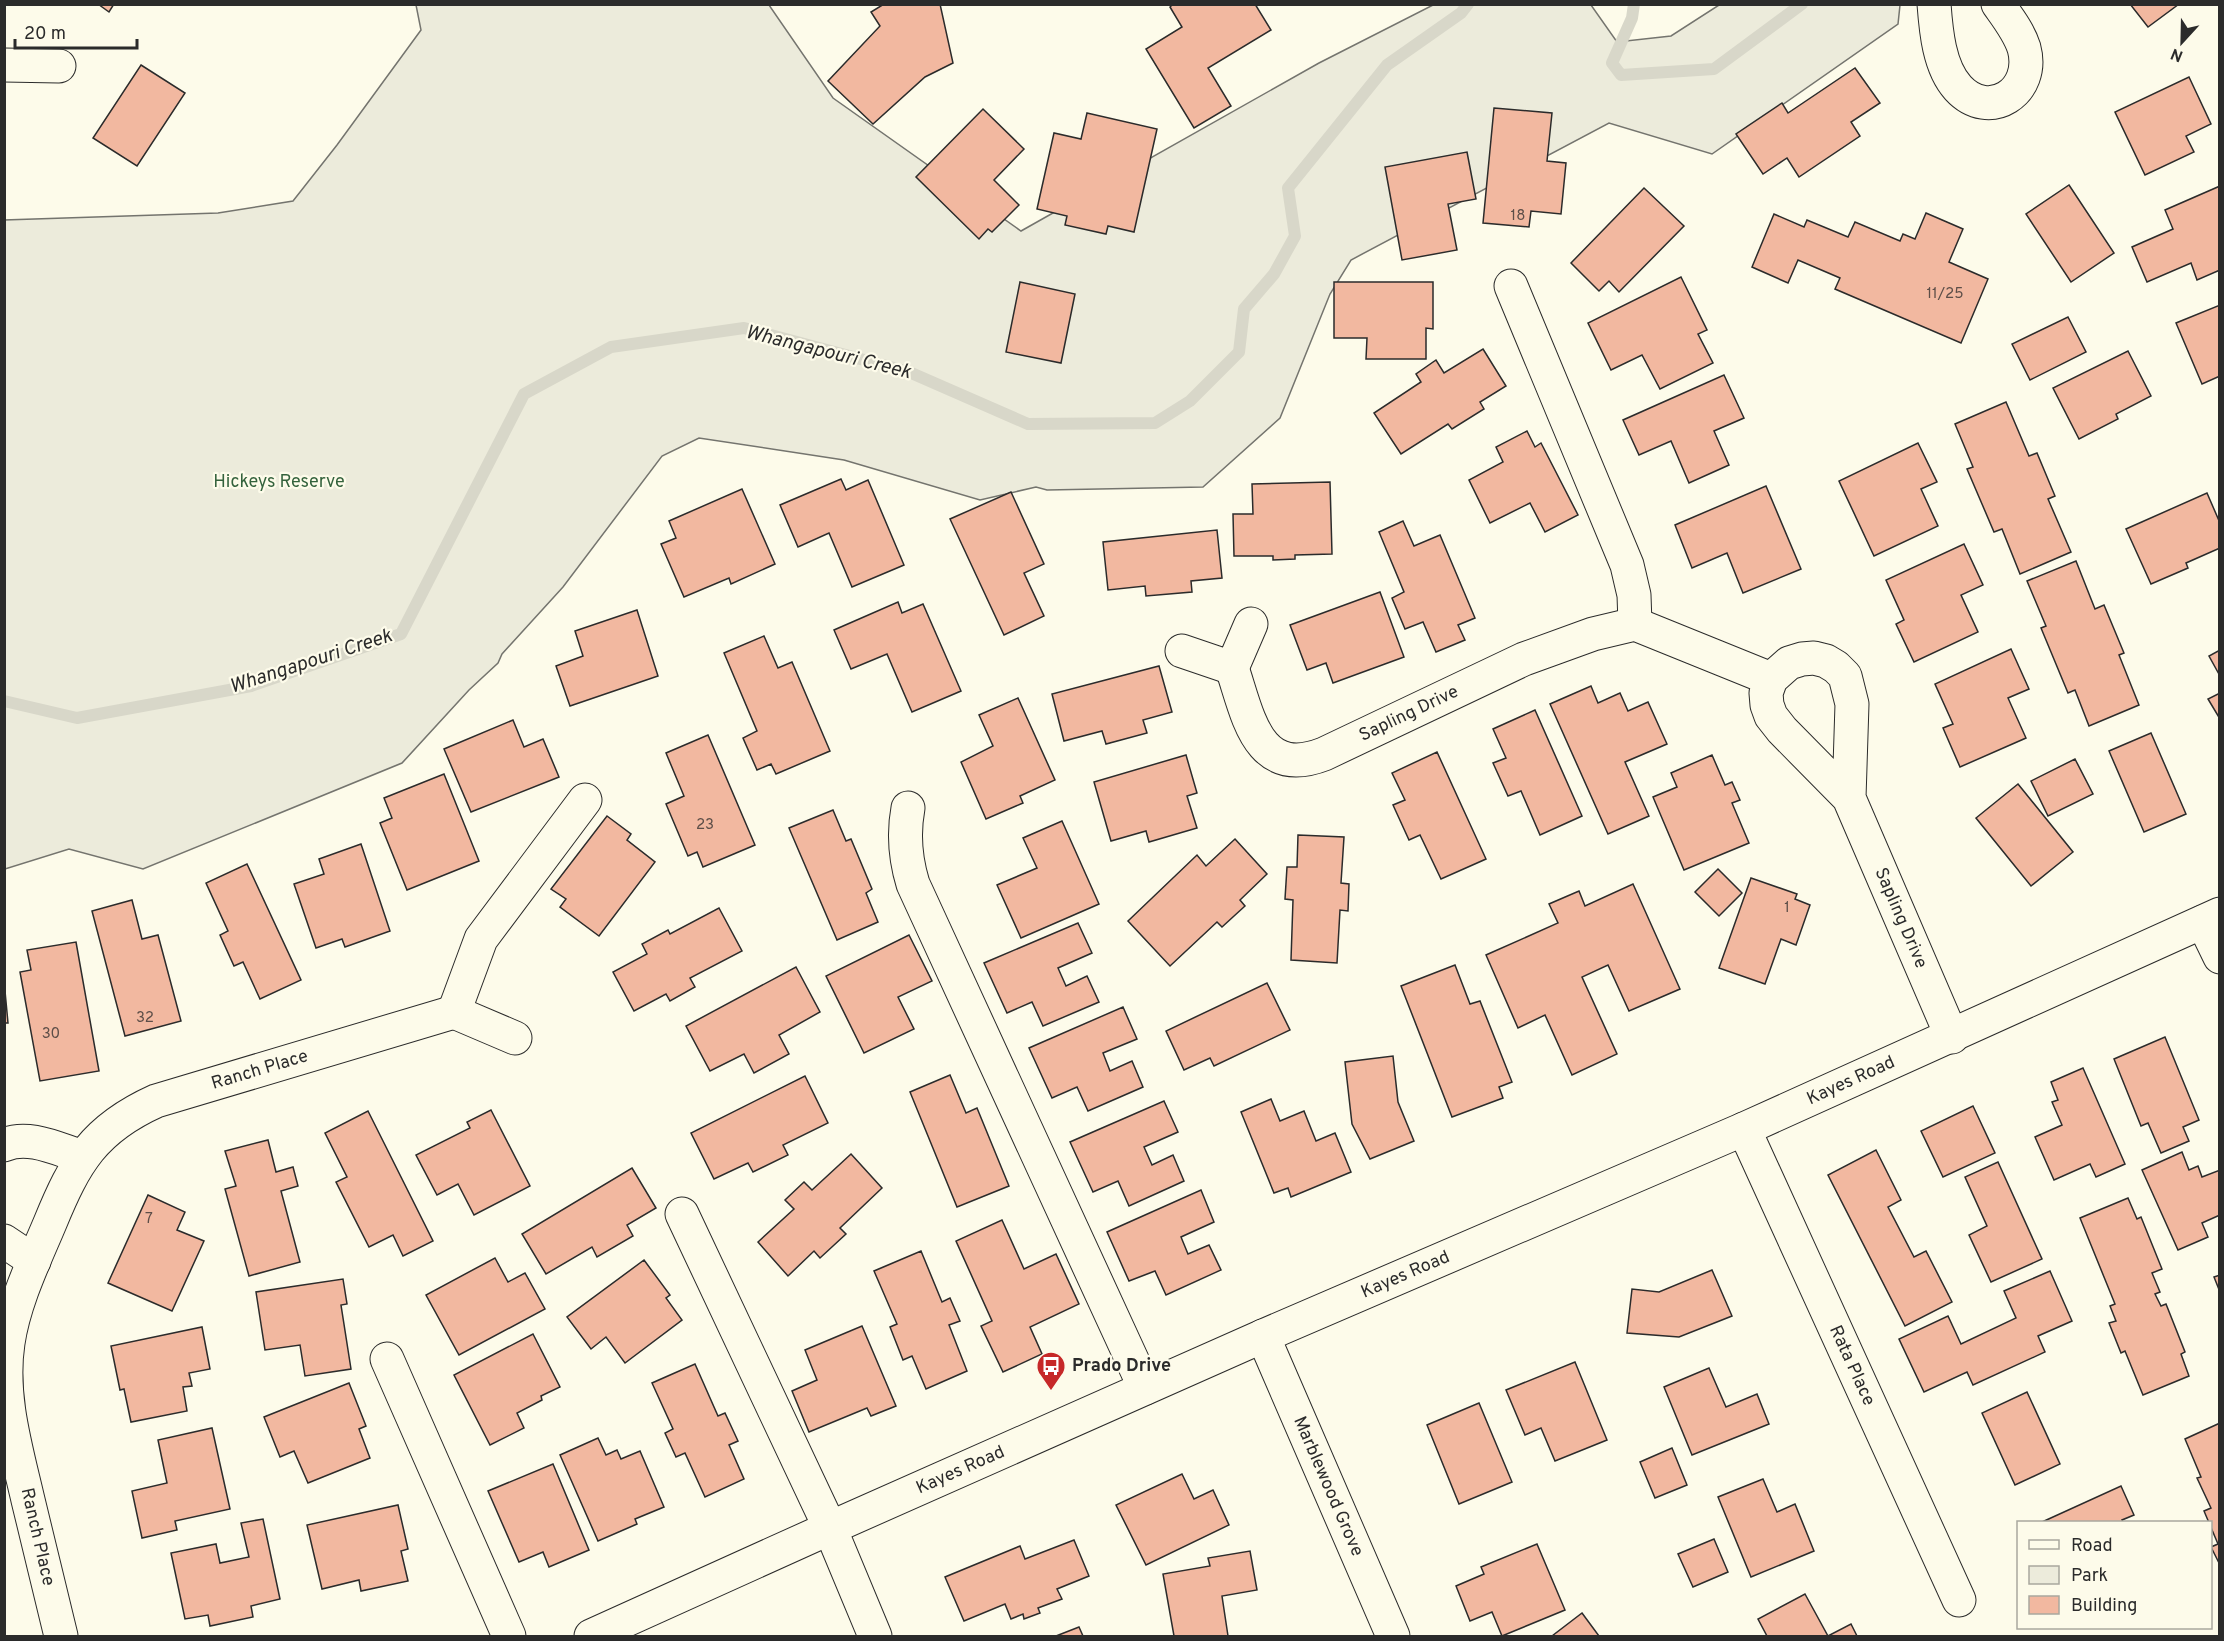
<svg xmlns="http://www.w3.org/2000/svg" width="2224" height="1641" font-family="Overpass,sans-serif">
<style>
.green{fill:#ecebdb;stroke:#74746e;stroke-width:1.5}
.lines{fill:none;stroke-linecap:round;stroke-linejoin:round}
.stream{stroke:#d8d7c9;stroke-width:12}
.building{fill:#f2b8a0;stroke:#2b2b2b;stroke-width:1.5}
.minor-casing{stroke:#2b2b2b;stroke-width:35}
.minor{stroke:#fdfbea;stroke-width:33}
.labels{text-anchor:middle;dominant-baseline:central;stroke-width:4.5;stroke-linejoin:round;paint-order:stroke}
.number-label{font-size:15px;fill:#5d4e48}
.park-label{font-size:18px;fill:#34623c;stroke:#fdfbea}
.street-label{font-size:18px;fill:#2b2b2b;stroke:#fdfbea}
.poi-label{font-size:18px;font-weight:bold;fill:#2b2b2b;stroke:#fdfbea;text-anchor:start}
.water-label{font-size:20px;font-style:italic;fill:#2b2b2b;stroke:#fdfbea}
</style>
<rect width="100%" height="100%" fill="#fdfbea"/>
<polygon class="green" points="416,5 769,5 833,98 1021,231 1319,63 1433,5 1591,5 1617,42 1671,36 1719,5 1900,5 1898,24 1712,154 1609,123 1351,260 1330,294 1280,418 1203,487 1047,490 1036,487 980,500 844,460 699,438 662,456 563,587 502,654 498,663 469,690 402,763 143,869 69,849 5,869 4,220 218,213 293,201 337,145 421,30"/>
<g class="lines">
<g class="stream">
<polyline points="1634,4 1632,18 1612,63 1621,75 1714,69 1802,4"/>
<polyline points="4,701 77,718 251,686 401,634 524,394 611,347 744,328 909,372 1028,424 1155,423 1190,401 1239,352 1244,309 1274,274 1295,236 1288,188 1387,65 1461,13 1468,4"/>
</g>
</g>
<g class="building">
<polygon points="98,4 114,4 109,12"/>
<polygon points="884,4 940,4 953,63 925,77 873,124 828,81 880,26 871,12"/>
<polygon points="1173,4 1255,4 1271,30 1208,68 1231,106 1194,128 1146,49 1182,27 1170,7"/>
<polygon points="2130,4 2179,4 2148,27"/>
<polygon points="141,65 185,93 137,166 93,138"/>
<polygon points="1855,68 1880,103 1851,122 1860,136 1799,177 1787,158 1763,174 1736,134 1782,103 1788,113"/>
<polygon points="2189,77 2211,124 2186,136 2194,152 2145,175 2115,112"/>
<polygon points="1494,108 1552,113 1547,161 1566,163 1561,214 1531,211 1529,227 1483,223"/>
<polygon points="983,109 1024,149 994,180 1019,205 992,232 988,229 979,239 916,177"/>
<polygon points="1087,113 1157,129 1134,232 1108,226 1106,234 1065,225 1067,216 1037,209 1054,133 1081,139"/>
<polygon points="1467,152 1476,199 1448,204 1457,250 1402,260 1385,167"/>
<polygon points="2069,185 2114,253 2071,282 2026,214"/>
<polygon points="2220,186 2220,270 2197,280 2191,263 2147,282 2132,247 2173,229 2165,210"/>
<polygon points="1644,188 1684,226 1619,292 1609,281 1599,291 1571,263"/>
<polygon points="1926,213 1963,229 1949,262 1988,279 1961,343 1835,289 1840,278 1798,260 1788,283 1752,267 1774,214 1804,227 1807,220 1848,237 1855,222 1900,241 1903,234 1915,239"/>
<polygon points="1681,277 1707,330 1698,334 1713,363 1660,389 1642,355 1611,370 1588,323"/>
<polygon points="1020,282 1075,294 1061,363 1006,352"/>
<polygon points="1334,282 1433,282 1433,329 1426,328 1426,359 1366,359 1367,338 1334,338"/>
<polygon points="2220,305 2220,376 2202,384 2176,323"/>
<polygon points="2068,317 2086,352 2030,380 2012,344"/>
<polygon points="1483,349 1506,386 1480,402 1484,409 1452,429 1448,424 1401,454 1374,413 1421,382 1416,374 1436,360 1444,373"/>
<polygon points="2128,351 2151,396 2116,414 2118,419 2079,439 2053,388"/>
<polygon points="1724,375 1744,418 1714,431 1729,465 1689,483 1671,441 1639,455 1623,420"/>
<polygon points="2006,402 2029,456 2037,453 2055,496 2048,499 2071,552 2020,574 2002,529 1994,532 1967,469 1973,467 1955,424"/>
<polygon points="1527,431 1535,447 1541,443 1578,515 1545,532 1530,503 1490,523 1469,480 1503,462 1496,447"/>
<polygon points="1918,443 1937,482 1921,489 1938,526 1874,556 1839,481"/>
<polygon points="841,479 846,490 868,480 904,565 852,587 829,533 798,547 780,505"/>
<polygon points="1330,482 1332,554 1295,555 1295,559 1273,560 1273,556 1234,556 1233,514 1253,514 1252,484"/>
<polygon points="1766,486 1801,569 1743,593 1727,553 1692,568 1675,525"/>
<polygon points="742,489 775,564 731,584 729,578 684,597 661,544 676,538 669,521"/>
<polygon points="1011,492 1044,564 1024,573 1044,616 1004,635 950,519"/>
<polygon points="2207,493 2220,523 2220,548 2186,563 2188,568 2151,584 2126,529"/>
<polygon points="1403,521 1414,546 1440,535 1475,618 1458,625 1465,640 1436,652 1423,622 1405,629 1392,598 1404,592 1379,532"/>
<polygon points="1217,530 1222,578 1191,581 1192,592 1146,596 1145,586 1108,590 1103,542"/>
<polygon points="1964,544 1983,585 1961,595 1978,632 1914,662 1896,624 1904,620 1886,580"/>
<polygon points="2076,561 2095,609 2104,605 2124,653 2119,655 2139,705 2089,726 2075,690 2068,693 2041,628 2046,626 2027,581"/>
<polygon points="1380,592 1404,657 1333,683 1326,663 1307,670 1290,625"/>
<polygon points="898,602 902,613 923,604 961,691 912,712 887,654 851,669 834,630"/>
<polygon points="637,610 658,676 570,706 556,666 583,656 575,631"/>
<polygon points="764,636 778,668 792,662 830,751 776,774 771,764 757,770 743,738 757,731 724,653"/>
<polygon points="2011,649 2029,689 2008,698 2026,738 1960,767 1943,728 1953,724 1935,684"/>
<polygon points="2220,650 2220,676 2209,656"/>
<polygon points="1159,666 1172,712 1143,720 1147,733 1106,744 1102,731 1064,741 1052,694"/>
<polygon points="1591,686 1598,703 1620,693 1628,711 1648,702 1667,744 1625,762 1649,816 1608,834 1550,704"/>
<polygon points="2220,693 2220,719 2208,699"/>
<polygon points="1018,698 1055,780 1020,796 1023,803 986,819 961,762 993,746 979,715"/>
<polygon points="1535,710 1582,816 1540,835 1521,791 1508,796 1493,763 1506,758 1493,729"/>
<polygon points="513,720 524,747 543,739 559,777 471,812 444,749"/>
<polygon points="2151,733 2186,814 2144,832 2109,751"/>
<polygon points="708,735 755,845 703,867 697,852 688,856 666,804 684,796 666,753"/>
<polygon points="1437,752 1486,859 1441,879 1420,835 1409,840 1393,805 1405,800 1392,773"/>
<polygon points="1186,755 1197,793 1187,796 1197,828 1149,842 1146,831 1111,841 1094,782"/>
<polygon points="1712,755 1725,785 1732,782 1740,800 1732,803 1749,843 1684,870 1653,797 1677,787 1671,773"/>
<polygon points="2075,759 2093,794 2048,816 2031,781"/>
<polygon points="444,774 479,861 407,890 380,823 392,818 384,798"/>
<polygon points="2018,784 2073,852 2031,886 1976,818"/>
<polygon points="833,810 846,841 851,839 872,889 866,893 878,922 837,940 789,828"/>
<polygon points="607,816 631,834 627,840 655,862 599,936 560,907 566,899 551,889"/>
<polygon points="1062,821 1099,904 1021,938 997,885 1037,868 1023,838"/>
<polygon points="1298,835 1344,837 1341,883 1349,884 1348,911 1340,910 1337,963 1291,960 1293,900 1285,899 1287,867 1297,867"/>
<polygon points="1235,839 1267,874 1240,900 1245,906 1222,927 1217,922 1170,966 1128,921 1197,855 1206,866"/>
<polygon points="361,844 390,931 345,947 342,939 316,948 294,884 324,874 319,859"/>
<polygon points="247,864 301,980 260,999 243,962 234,966 220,935 228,931 206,883"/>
<polygon points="1718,869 1742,893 1719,916 1695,892"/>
<polygon points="1751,878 1797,894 1795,899 1810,905 1796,945 1781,939 1765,984 1719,968"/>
<polygon points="1633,884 1680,989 1629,1011 1608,965 1582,977 1617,1054 1572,1075 1545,1015 1518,1028 1486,955 1558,923 1549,904 1579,891 1585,906"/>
<polygon points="132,900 142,939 158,935 181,1021 125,1036 92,911"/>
<polygon points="719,908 742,951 690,978 695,987 670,1001 666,994 634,1011 613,972 647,954 642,944 668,930 670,934"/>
<polygon points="1078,923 1092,953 1058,968 1066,986 1087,976 1099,1002 1043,1026 1032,1002 1007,1013 984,963"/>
<polygon points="909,935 932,981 898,997 914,1029 864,1053 826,976"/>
<polygon points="76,942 99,1071 40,1081 20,972 31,970 27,950"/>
<polygon points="1455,965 1470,1004 1480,1001 1512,1082 1499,1087 1503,1098 1452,1117 1401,986"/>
<polygon points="796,967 820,1012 779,1035 789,1054 754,1073 744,1054 710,1071 686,1026"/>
<polygon points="1267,983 1290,1030 1214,1066 1210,1058 1184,1070 1166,1031"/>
<polygon points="5,991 8,1023 4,1023 4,991"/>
<polygon points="1123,1007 1137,1039 1103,1053 1110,1071 1132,1061 1143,1087 1088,1111 1077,1087 1052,1098 1029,1048"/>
<polygon points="2165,1037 2199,1120 2183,1127 2189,1141 2161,1153 2148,1123 2141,1126 2114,1059"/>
<polygon points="1393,1056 1398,1102 1414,1141 1370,1159 1352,1124 1345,1062"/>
<polygon points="2083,1068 2125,1164 2096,1177 2090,1164 2054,1180 2035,1137 2062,1125 2052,1102 2058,1100 2051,1082"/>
<polygon points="950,1075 966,1113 977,1108 1009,1186 957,1207 910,1092"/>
<polygon points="805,1076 828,1123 783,1145 788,1155 753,1172 748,1163 714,1179 691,1133"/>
<polygon points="1271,1099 1280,1121 1304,1111 1316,1141 1335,1133 1351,1172 1291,1197 1288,1188 1274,1193 1241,1112"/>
<polygon points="1164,1101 1178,1132 1144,1147 1152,1165 1173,1155 1184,1181 1129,1206 1118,1181 1093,1192 1070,1142"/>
<polygon points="1973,1106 1995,1153 1943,1177 1921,1131"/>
<polygon points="491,1110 530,1186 474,1215 458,1184 437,1195 416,1155 470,1128 467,1122"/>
<polygon points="368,1111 433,1241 403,1256 393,1235 369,1247 336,1182 347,1177 325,1133"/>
<polygon points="268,1140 276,1172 293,1167 298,1186 281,1191 300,1262 249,1276 225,1189 236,1186 225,1151"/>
<polygon points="1876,1150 1901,1200 1888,1207 1914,1257 1926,1251 1952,1302 1905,1326 1828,1175"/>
<polygon points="2182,1152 2189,1170 2198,1166 2202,1177 2220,1170 2220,1215 2202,1223 2208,1237 2178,1250 2142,1170"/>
<polygon points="851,1154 882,1188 840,1228 846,1234 820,1258 814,1251 788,1276 758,1242 794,1209 785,1200 804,1182 812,1190"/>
<polygon points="1998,1162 2042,1259 1991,1282 1969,1235 1987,1226 1965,1177"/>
<polygon points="632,1168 656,1208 627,1225 633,1236 597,1257 592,1247 546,1274 522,1234"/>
<polygon points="1201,1190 1214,1222 1181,1237 1188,1254 1209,1245 1221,1270 1166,1295 1155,1271 1129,1281 1107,1232"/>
<polygon points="148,1195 185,1212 177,1230 204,1241 172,1311 108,1283"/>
<polygon points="2128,1198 2137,1219 2141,1217 2162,1269 2152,1273 2160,1292 2155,1294 2161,1306 2166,1304 2185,1352 2181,1354 2189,1376 2143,1395 2125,1351 2121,1353 2109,1323 2116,1321 2110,1306 2115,1304 2080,1218"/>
<polygon points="1002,1220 1024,1269 1056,1254 1079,1304 1030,1327 1042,1354 1003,1372 981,1326 992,1321 956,1241"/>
<polygon points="921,1251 942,1302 950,1298 960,1321 949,1325 967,1371 926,1389 912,1356 903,1360 890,1327 897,1324 874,1271"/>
<polygon points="495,1258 508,1282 525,1273 545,1309 459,1355 426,1295"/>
<polygon points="644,1260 670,1295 666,1298 682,1320 625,1363 606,1337 591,1349 567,1317"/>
<polygon points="1712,1270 1732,1316 1679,1337 1627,1333 1632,1289 1659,1292"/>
<polygon points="2050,1271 2072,1321 2038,1336 2045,1352 1973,1385 1967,1372 1924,1392 1899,1339 1948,1316 1961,1344 2016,1318 2004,1291"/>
<polygon points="2220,1275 2220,1292 2214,1277"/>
<polygon points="343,1279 347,1304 341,1305 351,1369 305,1376 300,1345 265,1350 256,1292"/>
<polygon points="862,1326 896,1406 871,1416 867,1408 809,1432 792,1391 817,1380 805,1350"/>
<polygon points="202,1327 210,1369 189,1373 192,1386 183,1387 187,1411 131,1422 124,1389 120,1390 111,1346"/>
<polygon points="533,1334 560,1387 541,1396 542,1400 517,1413 524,1428 490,1445 454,1375"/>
<polygon points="1575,1362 1607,1440 1555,1461 1541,1428 1525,1435 1506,1390"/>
<polygon points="695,1364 718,1416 725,1413 738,1441 729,1445 744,1479 705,1497 685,1453 676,1457 665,1433 673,1429 652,1383"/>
<polygon points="1709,1368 1726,1407 1757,1394 1769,1424 1692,1455 1664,1387"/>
<polygon points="349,1383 366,1426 359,1429 370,1458 308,1483 294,1451 280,1457 264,1417"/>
<polygon points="2027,1392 2060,1464 2015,1485 1982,1413"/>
<polygon points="1479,1403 1512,1482 1459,1504 1427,1425"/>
<polygon points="2220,1423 2220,1565 2211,1547 2218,1544 2204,1511 2211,1508 2197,1478 2201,1477 2185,1439"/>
<polygon points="212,1428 230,1509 175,1521 177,1530 142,1538 132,1491 167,1483 158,1440"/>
<polygon points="598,1438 606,1455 617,1450 621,1459 640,1451 664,1507 635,1519 637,1524 598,1541 560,1455"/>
<polygon points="1672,1448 1687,1485 1655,1498 1640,1462"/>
<polygon points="553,1464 589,1550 549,1567 543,1552 519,1562 488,1491"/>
<polygon points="1182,1474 1194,1499 1213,1490 1229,1525 1146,1565 1116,1505"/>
<polygon points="1763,1479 1777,1512 1795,1504 1814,1551 1751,1577 1718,1497"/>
<polygon points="2121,1486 2134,1515 2122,1520 2123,1522 2042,1522"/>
<polygon points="398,1505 408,1549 401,1551 408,1581 361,1591 359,1580 322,1589 307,1525"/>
<polygon points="263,1519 280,1599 251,1606 253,1617 210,1626 208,1615 185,1619 171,1553 216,1544 220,1563 249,1557 241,1523"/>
<polygon points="1714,1539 1728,1572 1693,1587 1678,1554"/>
<polygon points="1074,1540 1089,1576 1057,1589 1062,1599 1038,1608 1040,1613 1024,1619 1023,1614 1011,1619 1005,1604 964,1621 945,1577 1020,1546 1025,1559"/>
<polygon points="1537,1544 1565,1610 1502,1636 1492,1612 1470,1621 1456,1586 1484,1574 1481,1567"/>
<polygon points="1250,1551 1257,1590 1222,1596 1228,1636 1174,1636 1163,1574 1210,1566 1208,1558"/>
<polygon points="1805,1594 1828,1636 1851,1624 1857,1636 1767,1636 1758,1619"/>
<polygon points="1582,1613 1599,1636 1552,1636"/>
<polygon points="1079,1627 1083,1636 1056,1636"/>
</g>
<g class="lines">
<g class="minor-casing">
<g id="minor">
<path d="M 1934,4 C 1936,31 1939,67 1958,88 C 1989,122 2036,92 2024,48 C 2019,32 2008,18 1998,4"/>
<polyline points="4,65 59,66"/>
<polyline points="1511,286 1627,565 1634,595 1635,624"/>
<polyline points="1182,651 1232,668 1251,624"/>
<path id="s1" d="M 1232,668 C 1248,715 1257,780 1324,754 L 1524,659 L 1593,634 L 1635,624 L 1771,679"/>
<path id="s2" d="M 1849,798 L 1852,704 L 1845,676 L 1836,667 L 1826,661 L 1814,658 L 1802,659 L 1789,663 L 1771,679 L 1766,693 L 1767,705 L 1771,716 L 1782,730 L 1849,798 L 1952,1037"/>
<path d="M 908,808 C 903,835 905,858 913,884 L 1145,1388"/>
<polyline points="2203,922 2220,957"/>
<polyline points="515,1038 454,1012 481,939 585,800"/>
<path id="s3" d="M 1744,1129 L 1959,1600"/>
<path d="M 4,1145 C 29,1134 59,1150 83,1157"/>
<polyline points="682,1214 830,1528 875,1636"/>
<polyline points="4,1241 34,1261"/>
<path id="s4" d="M 1263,1336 L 1393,1636"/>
<polyline points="387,1359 509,1636"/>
<path id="s5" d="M 61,1636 C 50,1591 39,1545 28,1500 C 16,1448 0,1396 8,1343 C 14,1302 34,1261 50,1223 C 75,1162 94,1129 156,1101 L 454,1012"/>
<path id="s6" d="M 591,1636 L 830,1528 L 1263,1336 L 1744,1129 L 2220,914"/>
</g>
</g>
<use href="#minor" class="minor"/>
</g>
<defs>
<g id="bus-pin" transform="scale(1.5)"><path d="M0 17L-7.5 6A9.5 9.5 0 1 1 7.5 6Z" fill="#c62828" stroke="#fdfbea"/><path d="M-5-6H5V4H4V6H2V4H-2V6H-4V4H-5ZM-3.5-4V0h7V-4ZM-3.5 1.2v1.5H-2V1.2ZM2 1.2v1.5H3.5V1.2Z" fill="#fff"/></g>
</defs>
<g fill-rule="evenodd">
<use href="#bus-pin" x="1051" y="1366"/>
</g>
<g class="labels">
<g class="number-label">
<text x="1518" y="216">18</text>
<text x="1945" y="294">11/25</text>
<text x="705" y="825">23</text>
<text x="1787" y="908">1</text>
<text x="145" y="1018">32</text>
<text x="51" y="1034">30</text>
<text x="149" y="1219">7</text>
</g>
<g class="park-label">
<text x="279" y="482">Hickeys Reserve</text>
</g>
<g class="street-label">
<text stroke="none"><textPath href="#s1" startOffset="243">Sapling Drive</textPath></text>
<text stroke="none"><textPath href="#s2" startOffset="492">Sapling Drive</textPath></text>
<text stroke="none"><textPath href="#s5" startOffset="702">Ranch Place</textPath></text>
<text stroke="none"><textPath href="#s6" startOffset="1377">Kayes Road</textPath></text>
<text stroke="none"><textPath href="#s6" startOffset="891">Kayes Road</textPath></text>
<text stroke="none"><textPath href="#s3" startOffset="260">Rata Place</textPath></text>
<text stroke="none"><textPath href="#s6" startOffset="405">Kayes Road</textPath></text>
<text stroke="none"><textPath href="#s4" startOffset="164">Marblewood Grove</textPath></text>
<text transform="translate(37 1537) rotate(77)">Ranch Place</text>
</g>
<g class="poi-label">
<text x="1072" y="1366">Prado Drive</text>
</g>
<g class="water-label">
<text transform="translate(828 353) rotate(14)">Whangapouri Creek</text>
<text transform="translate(311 662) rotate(-18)">Whangapouri Creek</text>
</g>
</g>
<rect width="2224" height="1641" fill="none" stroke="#2b2b2b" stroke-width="12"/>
<rect x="2017" y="1521" width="195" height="108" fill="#fdfbea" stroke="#a9a89e" stroke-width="1.5"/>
<rect x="2029" y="1540" width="30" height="9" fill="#fdfbea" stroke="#a9a89e" stroke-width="1.5"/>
<text x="2071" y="1551" font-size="18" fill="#2b2b2b">Road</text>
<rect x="2029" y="1566" width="30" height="18" fill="#ecebdb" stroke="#a9a89e" stroke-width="1.5"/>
<text x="2071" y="1581" font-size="18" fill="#2b2b2b">Park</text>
<rect x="2029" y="1596" width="30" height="18" fill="#f2b8a0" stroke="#a9a89e" stroke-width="1.5"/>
<text x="2071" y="1611" font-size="18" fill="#2b2b2b">Building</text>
<g transform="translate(2182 42) rotate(202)" stroke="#fdfbea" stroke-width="4.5" paint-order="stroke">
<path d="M0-4.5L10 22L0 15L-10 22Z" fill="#2b2b2b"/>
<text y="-9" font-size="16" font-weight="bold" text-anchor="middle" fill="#2b2b2b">N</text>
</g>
<path d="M15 39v9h122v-9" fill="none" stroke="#2b2b2b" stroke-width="3"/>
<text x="24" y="39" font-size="18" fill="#2b2b2b" stroke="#fdfbea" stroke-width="4.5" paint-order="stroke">20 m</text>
</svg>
